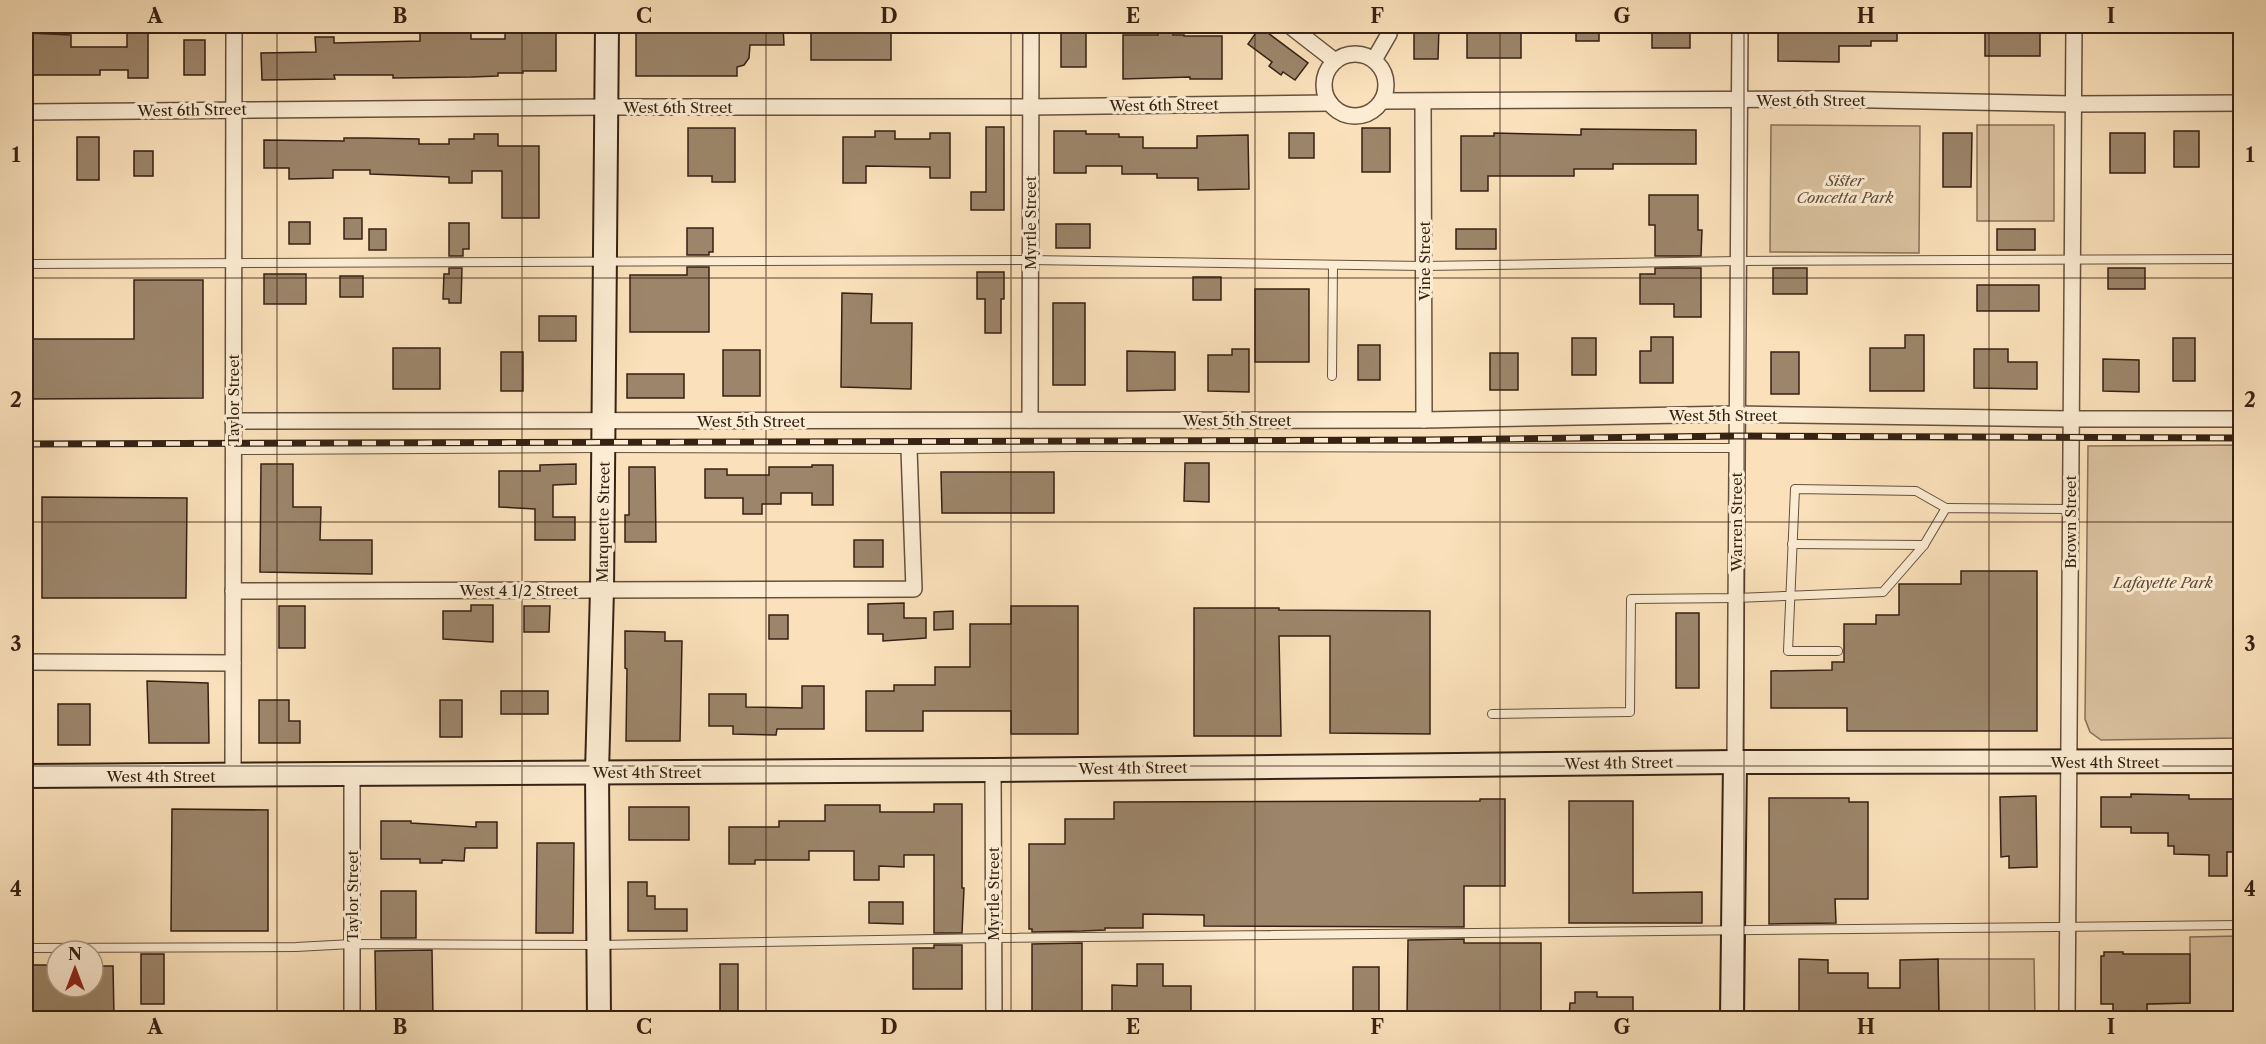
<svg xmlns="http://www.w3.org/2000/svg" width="2266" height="1044" font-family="'Libre Caslon Text',serif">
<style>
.green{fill:#d9c09e;stroke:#887058;stroke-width:1.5}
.building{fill:#9c856a;stroke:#362113;stroke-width:1.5}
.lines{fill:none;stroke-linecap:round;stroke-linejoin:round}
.lane-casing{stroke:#67513d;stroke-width:10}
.street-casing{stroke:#67513d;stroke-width:18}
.secondary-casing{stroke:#362113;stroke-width:26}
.lane{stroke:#fcecd3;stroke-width:8}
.street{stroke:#fcecd3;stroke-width:15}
.secondary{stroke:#fcecd3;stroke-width:22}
.rail-casing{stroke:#362113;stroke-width:7}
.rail{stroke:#fcecd3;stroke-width:4.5;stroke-dasharray:14;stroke-linecap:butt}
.grid{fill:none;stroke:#362113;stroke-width:1.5;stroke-opacity:0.55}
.labels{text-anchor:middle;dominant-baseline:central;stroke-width:6;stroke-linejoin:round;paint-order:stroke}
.street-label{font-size:15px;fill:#362113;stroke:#fcecd3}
.park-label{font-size:15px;font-style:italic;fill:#5f4936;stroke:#fcecd3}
.neatline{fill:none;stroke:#362113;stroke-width:2}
.grid-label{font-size:20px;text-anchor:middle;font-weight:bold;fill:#362113}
</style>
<rect width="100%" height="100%" fill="#fae1bb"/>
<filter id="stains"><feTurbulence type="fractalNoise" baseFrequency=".00333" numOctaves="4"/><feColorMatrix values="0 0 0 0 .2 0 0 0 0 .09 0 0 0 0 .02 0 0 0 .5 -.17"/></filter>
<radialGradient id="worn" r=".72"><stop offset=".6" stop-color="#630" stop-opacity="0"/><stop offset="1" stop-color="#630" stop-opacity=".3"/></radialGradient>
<g class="green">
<polygon points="1771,125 1920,126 1919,253 1770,252"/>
<rect x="1977" y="125" width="77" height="96"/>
<polygon points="2240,445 2240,738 2101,740 2090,732 2085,719 2088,446"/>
<polygon points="2240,936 2240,1018 2147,1018 2147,1004 2190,1003 2190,937"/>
<polygon points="1938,959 2034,959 2035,1018 1939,1018"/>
</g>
<g class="building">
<polygon points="748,26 783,26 784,45 750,45 749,58 744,65 737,67 737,76 636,76 636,28 748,28"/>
<rect x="811" y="26" width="80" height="34"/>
<rect x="1061" y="26" width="25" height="41"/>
<polygon points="1414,26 1439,26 1438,59 1414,59"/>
<polygon points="1497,26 1521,26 1521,58 1467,58 1467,32 1497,32"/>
<rect x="1576" y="26" width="23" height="15"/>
<rect x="1652" y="26" width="38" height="22"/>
<polygon points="1778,26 1897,26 1897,41 1871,41 1871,46 1839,46 1839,62 1778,61"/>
<polygon points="471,27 471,39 505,39 505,28 556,28 556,71 523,71 523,73 498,73 498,76 471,77 393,78 393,75 334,75 335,79 262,80 261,53 316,52 315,37 334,37 334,43 420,41 420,28"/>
<polygon points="1260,27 1308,63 1295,80 1283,72 1281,75 1269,66 1272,62 1248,44"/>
<polygon points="127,29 148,29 148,78 128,78 128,70 100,70 100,75 27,75 28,33 71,35 71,47 127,47"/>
<polygon points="1158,29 1173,29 1173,35 1184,35 1184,36 1222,36 1222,79 1190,79 1190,77 1123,79 1123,35 1158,35"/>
<rect x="1985" y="30" width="55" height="26"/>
<rect x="184" y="40" width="21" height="35"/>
<polygon points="986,127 1004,127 1004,210 971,210 971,192 986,192"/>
<polygon points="688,128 735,128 735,182 712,182 712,176 688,176"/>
<rect x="1362" y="128" width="28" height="44"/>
<polygon points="1581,129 1696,130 1696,164 1613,164 1613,169 1574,169 1574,176 1488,176 1488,191 1461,191 1461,136 1494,136 1494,133 1581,135"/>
<polygon points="875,131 895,131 895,139 930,139 930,133 950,133 950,178 930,178 930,167 866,166 866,183 843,183 843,137 875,137"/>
<polygon points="1054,131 1086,131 1086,134 1119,134 1119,137 1143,137 1143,148 1197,148 1197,136 1248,135 1249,189 1198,190 1198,178 1157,178 1157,174 1122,174 1122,166 1086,166 1086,173 1054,173"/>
<rect x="2174" y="131" width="25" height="36"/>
<rect x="1289" y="133" width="25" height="25"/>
<polygon points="1943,133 1972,133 1971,187 1943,187"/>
<rect x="2110" y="133" width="35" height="40"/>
<polygon points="474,134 498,134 498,146 539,146 539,218 502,218 502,171 472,171 472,183 449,183 449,177 370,174 370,170 333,170 333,178 289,179 289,168 264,168 264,140 344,141 344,138 366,138 419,139 419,144 449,144 449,139 474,139"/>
<rect x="77" y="137" width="22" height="43"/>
<rect x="134" y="151" width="19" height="25"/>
<polygon points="1649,195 1698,195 1698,230 1702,230 1701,256 1655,256 1655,225 1649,225"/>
<rect x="344" y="218" width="18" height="21"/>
<rect x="289" y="222" width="21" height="22"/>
<polygon points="449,223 469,223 469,249 463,249 463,256 449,256"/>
<rect x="1056" y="224" width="34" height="24"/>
<polygon points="687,228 713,228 713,252 709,252 709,255 687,255"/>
<rect x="369" y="229" width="17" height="21"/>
<rect x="1456" y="229" width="40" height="20"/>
<rect x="1997" y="229" width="38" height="21"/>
<polygon points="687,267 709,267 709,332 630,332 630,275 687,275"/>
<polygon points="449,268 462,268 461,303 449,303 449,299 443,299 444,274 449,274"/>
<polygon points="1655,268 1701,268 1701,317 1674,317 1674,304 1640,304 1640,274 1655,274"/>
<rect x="1773" y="268" width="34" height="26"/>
<rect x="2108" y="268" width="37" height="21"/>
<polygon points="977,272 1004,272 1004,299 1001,299 1001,333 985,333 985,299 977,299"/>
<rect x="264" y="274" width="42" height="30"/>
<rect x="340" y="276" width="23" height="21"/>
<rect x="1193" y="277" width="28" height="23"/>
<polygon points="134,280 203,280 203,398 26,399 26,339 134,339"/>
<rect x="1977" y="285" width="62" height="26"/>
<rect x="1255" y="289" width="54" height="73"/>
<polygon points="842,293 872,294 871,323 912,323 911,389 841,387"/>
<rect x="1053" y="303" width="32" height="82"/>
<rect x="539" y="316" width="37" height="25"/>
<polygon points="1905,335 1924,335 1924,391 1870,391 1870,348 1905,348"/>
<polygon points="1651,337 1673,337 1673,383 1640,383 1640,351 1651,351"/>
<rect x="1572" y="338" width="24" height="37"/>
<rect x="2173" y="338" width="22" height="43"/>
<rect x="1358" y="345" width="22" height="35"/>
<rect x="393" y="348" width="47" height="41"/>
<polygon points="1232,349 1249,349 1249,392 1208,391 1208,355 1232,355"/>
<polygon points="1974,349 2008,349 2008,362 2037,362 2037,389 1974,388"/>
<rect x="723" y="350" width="37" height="46"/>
<polygon points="1127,351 1175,352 1175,390 1127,391"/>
<rect x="501" y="352" width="22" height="39"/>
<rect x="1771" y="352" width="28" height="42"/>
<rect x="1490" y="353" width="28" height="37"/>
<polygon points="2103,359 2139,360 2139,392 2103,391"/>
<rect x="627" y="374" width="57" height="24"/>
<polygon points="1185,463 1209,463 1209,502 1184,501"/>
<polygon points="261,464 293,464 293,507 321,507 320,540 372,540 372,574 260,572"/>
<polygon points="576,464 576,484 553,485 553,517 575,517 575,540 535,540 535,509 499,507 499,471 540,471 540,465"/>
<polygon points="812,465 833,465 833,505 812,505 812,493 781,493 781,504 762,504 762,514 743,514 743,498 705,498 705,469 727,469 727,475 769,475 769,467 812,467"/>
<polygon points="629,467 655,467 656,542 625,542 625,515 629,515"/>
<polygon points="941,472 1054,472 1054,513 942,513"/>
<polygon points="42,497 187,498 186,598 42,598"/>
<rect x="854" y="540" width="29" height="27"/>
<polygon points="1961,571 2037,571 2037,731 1847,731 1847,708 1771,708 1771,671 1832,670 1832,662 1844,662 1844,624 1876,624 1876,615 1899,615 1899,584 1961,584"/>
<polygon points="904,603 904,618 926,618 926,638 883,641 883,634 868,634 868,604"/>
<polygon points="471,605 493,605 493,642 443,639 443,611 471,611"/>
<rect x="279" y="606" width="26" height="42"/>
<polygon points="524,606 550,606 549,632 524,632"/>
<polygon points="1011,606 1078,606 1078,734 1011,734 1011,711 923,711 923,731 866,731 866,691 894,691 894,685 935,685 935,667 970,667 970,624 1011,624"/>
<polygon points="1194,608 1279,608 1279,610 1430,611 1430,734 1330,733 1330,636 1279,636 1281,736 1194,736"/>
<polygon points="953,611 953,629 934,630 934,612"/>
<rect x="1676" y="613" width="23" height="75"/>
<rect x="769" y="615" width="19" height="24"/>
<polygon points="625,631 665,632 665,641 682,641 680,741 626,741 627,669 625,668"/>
<polygon points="147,681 208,683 209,743 149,743"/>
<polygon points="802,686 824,686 824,729 777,729 776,735 733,734 733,726 709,726 709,694 746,694 746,707 802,708"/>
<rect x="501" y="691" width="47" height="23"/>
<polygon points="259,700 289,700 289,721 300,721 300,743 259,743"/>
<rect x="440" y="700" width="22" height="37"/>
<rect x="58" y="704" width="32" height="41"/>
<polygon points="2131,794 2189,795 2189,799 2241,799 2241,852 2227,852 2227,876 2209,876 2209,855 2174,854 2174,846 2168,846 2168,833 2131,833 2131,827 2101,827 2101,797 2131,797"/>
<polygon points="2036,796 2037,867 2009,868 2009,856 2001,857 2000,797"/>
<polygon points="1769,798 1849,798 1849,802 1868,802 1868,899 1835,899 1836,923 1769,924"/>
<polygon points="1480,799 1505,799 1505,886 1464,886 1464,927 1204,926 1204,915 1143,914 1143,928 1105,928 1105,930 1082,931 1032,932 1032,929 1029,929 1029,844 1065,844 1065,819 1114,819 1114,802 1480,801"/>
<polygon points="1569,801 1633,801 1633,893 1702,892 1702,923 1569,923"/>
<polygon points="934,804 962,804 962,888 964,888 962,933 934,933 934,855 904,855 904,867 879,866 879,880 854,880 854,851 809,851 809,860 755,860 755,864 729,864 729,827 779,827 779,821 825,821 825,805 880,805 880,812 934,812"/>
<rect x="629" y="807" width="60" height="33"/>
<polygon points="172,809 268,810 268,931 171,931"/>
<polygon points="381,821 411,821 411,823 476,827 476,822 497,822 497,848 465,848 464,861 442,860 442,863 420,863 420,859 381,859"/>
<polygon points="537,843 574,843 573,933 536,933"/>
<polygon points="628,882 647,882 647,896 655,896 655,909 687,909 687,931 628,931"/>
<rect x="381" y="891" width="35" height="47"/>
<polygon points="869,902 903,902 903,924 869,923"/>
<polygon points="1464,939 1464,943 1541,943 1541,1018 1407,1018 1408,940"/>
<polygon points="1082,943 1082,1018 1032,1018 1032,944"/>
<polygon points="934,945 962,945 962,989 913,989 913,948 934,948"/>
<polygon points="432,950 433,1018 376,1018 375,951"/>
<polygon points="2104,952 2123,952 2123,954 2190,954 2190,1003 2147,1004 2147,1018 2113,1018 2113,1004 2101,1004 2101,956 2104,956"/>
<rect x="141" y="954" width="23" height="50"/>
<polygon points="1799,959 1828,960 1828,973 1868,973 1868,988 1900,988 1900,960 1938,959 1939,1018 1900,1018 1900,1012 1868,1012 1868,1018 1799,1018"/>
<rect x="720" y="964" width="18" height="54"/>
<polygon points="1137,964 1163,964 1163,986 1191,986 1191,1018 1112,1018 1112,985 1137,986"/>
<polygon points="31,965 57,965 57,987 93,987 93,966 113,966 114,1018 31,1018"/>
<rect x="1353" y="967" width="26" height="51"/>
<polygon points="1575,992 1597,992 1597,997 1633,997 1633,1018 1569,1018 1570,1003 1575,1003"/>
</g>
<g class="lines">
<g class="lane-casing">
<g id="lane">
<polyline points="26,264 1030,260 1424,266 1739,261 2240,259"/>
<polyline points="1332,376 1333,265"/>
<polyline points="233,450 604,448 909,449 1076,447 1736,448"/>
<polyline points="1792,544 1924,545"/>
<polyline points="1838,651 1788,651 1795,489 1916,491 1946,508"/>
<polyline points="1492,714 1630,712 1631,599 1736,598 1883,592 1924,545 1946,508 2070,509"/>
<polyline points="26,948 296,947 352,944 599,945 993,938 2240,925"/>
</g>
</g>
<g class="street-casing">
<g id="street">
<polyline points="1290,26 1335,61"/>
<circle cx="1355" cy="85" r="31"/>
<polyline points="1374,60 1389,34 1389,26"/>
<polyline points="1382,101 1827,99 2073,104 2240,103"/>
<polyline points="1423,102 1424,420"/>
<polyline points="26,112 607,107 1030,107 1330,103"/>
<polyline points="1030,420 1031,26"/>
<polyline points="233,421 1424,420 1736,414 2071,419 2240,419"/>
<polyline points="233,591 914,589 909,449"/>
<polyline points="26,662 233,663"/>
<polyline points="1735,762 1740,26"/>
<polyline points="993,770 994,1018"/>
<polyline points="233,775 234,26"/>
<polyline points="352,1018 352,774"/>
<polyline points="2067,1018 2074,26"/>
</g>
</g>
<g class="secondary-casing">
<g id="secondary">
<polyline points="26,776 993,770 1735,762 2240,761"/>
<polyline points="599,1018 597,772 602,590 607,26"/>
<polyline points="1732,1018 1735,762"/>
</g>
</g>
<use href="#lane" class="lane"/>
<use href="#street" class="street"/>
<use href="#secondary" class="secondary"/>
<g class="rail-casing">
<polyline id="rail" points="26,444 1427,440 1736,436 2240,438"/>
</g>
<use href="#rail" class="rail"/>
</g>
<path class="grid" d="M 277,26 L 277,1018M 522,26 L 522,1018M 766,26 L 766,1018M 1011,26 L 1011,1018M 1255,26 L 1255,1018M 1500,26 L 1500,1018M 1744,26 L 1744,1018M 1989,26 L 1989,1018M 26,278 L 2240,278M 26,522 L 2240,522M 26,766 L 2240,766"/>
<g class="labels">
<g class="street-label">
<text x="1811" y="100">West 6th Street</text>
<text transform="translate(1164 105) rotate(-1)">West 6th Street</text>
<text x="678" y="107">West 6th Street</text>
<text transform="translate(192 110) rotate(-1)">West 6th Street</text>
<text transform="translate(1030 223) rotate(-90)">Myrtle Street</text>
<text transform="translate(1424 261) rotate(-90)">Vine Street</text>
<text transform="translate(233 400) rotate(-90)">Taylor Street</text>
<text x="1723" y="415">West 5th Street</text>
<text x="1237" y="420">West 5th Street</text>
<text x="751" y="421">West 5th Street</text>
<text transform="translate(603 522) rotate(-89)">Marquette Street</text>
<text transform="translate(1736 522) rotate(-90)">Warren Street</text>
<text transform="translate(2070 522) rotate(-90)">Brown Street</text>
<text x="519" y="590">West 4 1/2 Street</text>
<text x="2105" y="762">West 4th Street</text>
<text transform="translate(1619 763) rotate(-1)">West 4th Street</text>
<text transform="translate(1133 768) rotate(-1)">West 4th Street</text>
<text x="647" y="772">West 4th Street</text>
<text x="161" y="776">West 4th Street</text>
<text transform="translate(993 894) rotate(-90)">Myrtle Street</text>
<text transform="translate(352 896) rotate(-90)">Taylor Street</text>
</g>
<g class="park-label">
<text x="1845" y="180">Sister<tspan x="1845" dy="17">Concetta Park</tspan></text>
<text x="2163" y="582">Lafayette Park</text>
</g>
</g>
<rect width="2266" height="1044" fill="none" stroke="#fae1bb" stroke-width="66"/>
<g transform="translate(75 969)"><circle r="28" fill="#fcecd3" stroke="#ad9b86" stroke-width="1.5"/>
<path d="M0-4.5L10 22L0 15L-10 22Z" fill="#8f2418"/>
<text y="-9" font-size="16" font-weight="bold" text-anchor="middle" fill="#362113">N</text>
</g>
<rect x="33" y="33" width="2200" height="978" class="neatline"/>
<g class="grid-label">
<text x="155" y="23">A</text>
<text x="400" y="23">B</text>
<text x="644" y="23">C</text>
<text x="889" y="23">D</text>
<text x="1133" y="23">E</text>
<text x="1377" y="23">F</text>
<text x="1622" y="23">G</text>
<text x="1866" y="23">H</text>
<text x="2111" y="23">I</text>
<text x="16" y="162">1</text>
<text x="2250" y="162">1</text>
<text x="16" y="407">2</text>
<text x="2250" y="407">2</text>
<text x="16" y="651">3</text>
<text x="2250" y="651">3</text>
<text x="16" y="896">4</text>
<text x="2250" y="896">4</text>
<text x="155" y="1034">A</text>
<text x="400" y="1034">B</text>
<text x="644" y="1034">C</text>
<text x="889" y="1034">D</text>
<text x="1133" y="1034">E</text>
<text x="1377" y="1034">F</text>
<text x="1622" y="1034">G</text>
<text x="1866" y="1034">H</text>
<text x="2111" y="1034">I</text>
</g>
<rect width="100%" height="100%" filter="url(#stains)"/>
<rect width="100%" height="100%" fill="url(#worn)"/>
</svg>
